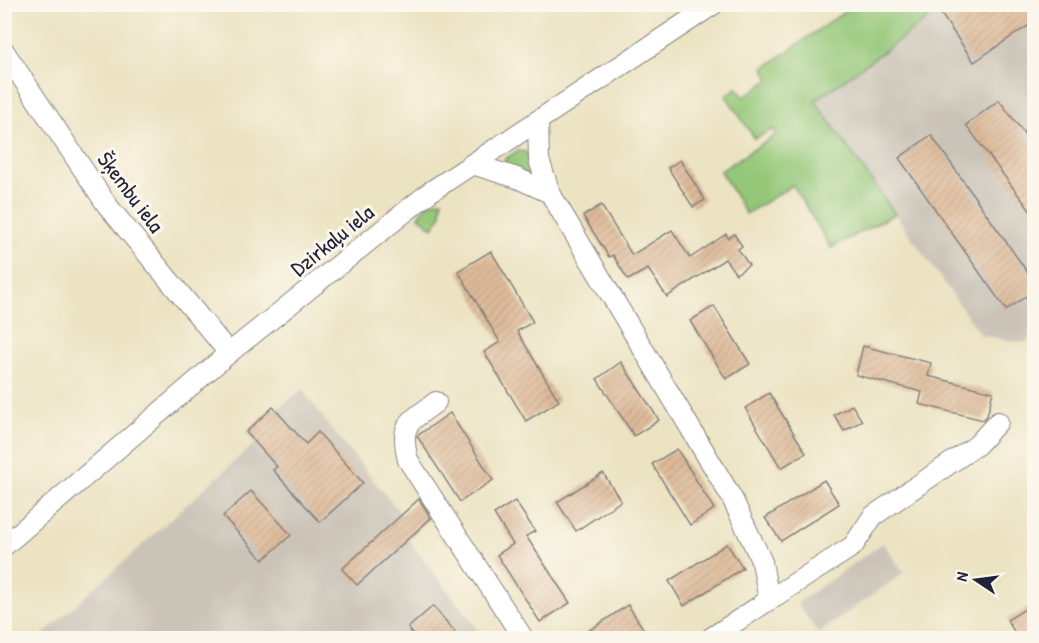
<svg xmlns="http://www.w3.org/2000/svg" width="1039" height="643" font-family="'Patrick Hand',sans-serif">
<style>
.industrial{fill:#cac3b8}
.green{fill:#93c676;stroke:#5a7458;stroke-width:1.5}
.building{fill:url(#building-hatch)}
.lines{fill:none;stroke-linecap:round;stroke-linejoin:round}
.minor-casing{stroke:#87827e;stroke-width:22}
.minor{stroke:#fff;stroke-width:20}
.labels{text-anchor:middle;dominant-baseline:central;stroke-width:6;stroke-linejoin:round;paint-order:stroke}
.street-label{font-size:22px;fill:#22223b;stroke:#fbf7ec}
</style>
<defs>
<pattern id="building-hatch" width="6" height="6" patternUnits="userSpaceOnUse" patternTransform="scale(1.5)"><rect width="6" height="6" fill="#debb9a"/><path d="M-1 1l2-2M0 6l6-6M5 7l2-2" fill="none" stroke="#bea086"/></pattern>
</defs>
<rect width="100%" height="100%" fill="#fbf7ec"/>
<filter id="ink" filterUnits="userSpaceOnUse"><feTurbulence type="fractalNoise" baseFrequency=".0167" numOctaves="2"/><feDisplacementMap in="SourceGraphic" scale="12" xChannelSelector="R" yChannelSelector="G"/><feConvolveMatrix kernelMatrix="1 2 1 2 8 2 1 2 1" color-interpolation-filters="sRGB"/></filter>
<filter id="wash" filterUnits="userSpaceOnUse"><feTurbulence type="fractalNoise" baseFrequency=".008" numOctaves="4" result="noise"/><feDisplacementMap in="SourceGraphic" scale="24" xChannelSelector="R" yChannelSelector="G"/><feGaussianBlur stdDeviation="1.35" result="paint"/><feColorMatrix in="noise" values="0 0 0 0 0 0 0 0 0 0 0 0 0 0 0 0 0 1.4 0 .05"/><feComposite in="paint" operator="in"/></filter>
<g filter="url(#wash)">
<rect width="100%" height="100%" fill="#ece3c2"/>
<g class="industrial">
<polygon points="949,5 1034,5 1034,335 1024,343 981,335 815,101"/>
<polygon points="302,389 333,431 416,532 408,539 484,638 39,638 255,443 246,432 273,407 276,411"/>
<polygon points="883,543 904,573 818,633 797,603"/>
</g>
<g class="green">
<polygon points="854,5 941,4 943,8 815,101 895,214 831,248 793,185 746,214 720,171 776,135 773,129 755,139 726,96 737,87 744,97 769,80 764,68"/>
<polygon points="517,151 526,152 538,181 503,166 505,159"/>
<polygon points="442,200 441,216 433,228 419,217 426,204"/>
</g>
<g id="blocks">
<g class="building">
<polygon points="954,4 1035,4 1035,21 974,62 941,14"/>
<polygon points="999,100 1035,148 1035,217 966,125"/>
<polygon points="931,135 1035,283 1035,290 1006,310 899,158"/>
<polygon points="680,160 705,200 693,207 668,168"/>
<polygon points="601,205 632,255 672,230 690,258 726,234 728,238 734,234 742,246 738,249 749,265 736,274 725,259 667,297 648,269 628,280 613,255 609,257 583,216"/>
<polygon points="491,251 533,322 517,331 559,401 526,421 484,352 500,342 458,271"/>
<polygon points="714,306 750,364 726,379 690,321"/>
<polygon points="863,346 931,363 928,376 993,392 987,416 983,420 919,404 922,392 856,375"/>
<polygon points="621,362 659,420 634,436 597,379"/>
<polygon points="769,393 806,453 781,468 745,408"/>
<polygon points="852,405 862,421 844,431 834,415"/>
<polygon points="273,407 306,444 318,432 363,483 320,522 273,470 277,467 246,432"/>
<polygon points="450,413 493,480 460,502 417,436"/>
<polygon points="677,449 714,509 690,525 652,464"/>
<polygon points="603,473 621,501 576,531 557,502"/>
<polygon points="824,480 839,504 781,541 765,518"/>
<polygon points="251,491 291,535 263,560 223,516"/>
<polygon points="419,499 431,518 357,585 342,569"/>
<polygon points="515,501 535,531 526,536 570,603 540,622 497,555 513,544 494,514"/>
<polygon points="727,544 743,568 684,606 669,581"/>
<polygon points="1035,603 1035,639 1019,639 1007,620"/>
<polygon points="628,605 646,633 637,639 576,639"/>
<polygon points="433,606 461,639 417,639 408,628"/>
</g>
</g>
</g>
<g filter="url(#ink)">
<use href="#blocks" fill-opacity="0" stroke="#87827e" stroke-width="1.5"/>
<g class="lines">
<g class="minor-casing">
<g id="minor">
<polyline points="4,51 107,205 229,353"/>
<polyline points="538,121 539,160 550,193 732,498 762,562 769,600 711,638"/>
<polyline points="472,164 517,178 550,193"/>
<path d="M 436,402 C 409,423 399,423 408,460 L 523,638"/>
<polyline points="4,546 229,353 430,192 714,4"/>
<polyline points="769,600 853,546 873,516 977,445 998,422"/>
</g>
</g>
<use href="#minor" class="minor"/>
</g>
</g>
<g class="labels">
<g class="street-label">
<text transform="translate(131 192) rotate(53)">Šķembu iela</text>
<text transform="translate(332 240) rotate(-39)">Dzirkaļu iela</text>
</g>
</g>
<rect width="1039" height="643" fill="none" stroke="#fbf7ec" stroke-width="24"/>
<g transform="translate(976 580) rotate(283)" stroke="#fbf7ec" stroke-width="4.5" paint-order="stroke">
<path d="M0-4.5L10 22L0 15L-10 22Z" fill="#22223b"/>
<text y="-9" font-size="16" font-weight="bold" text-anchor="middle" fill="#22223b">N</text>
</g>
</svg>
